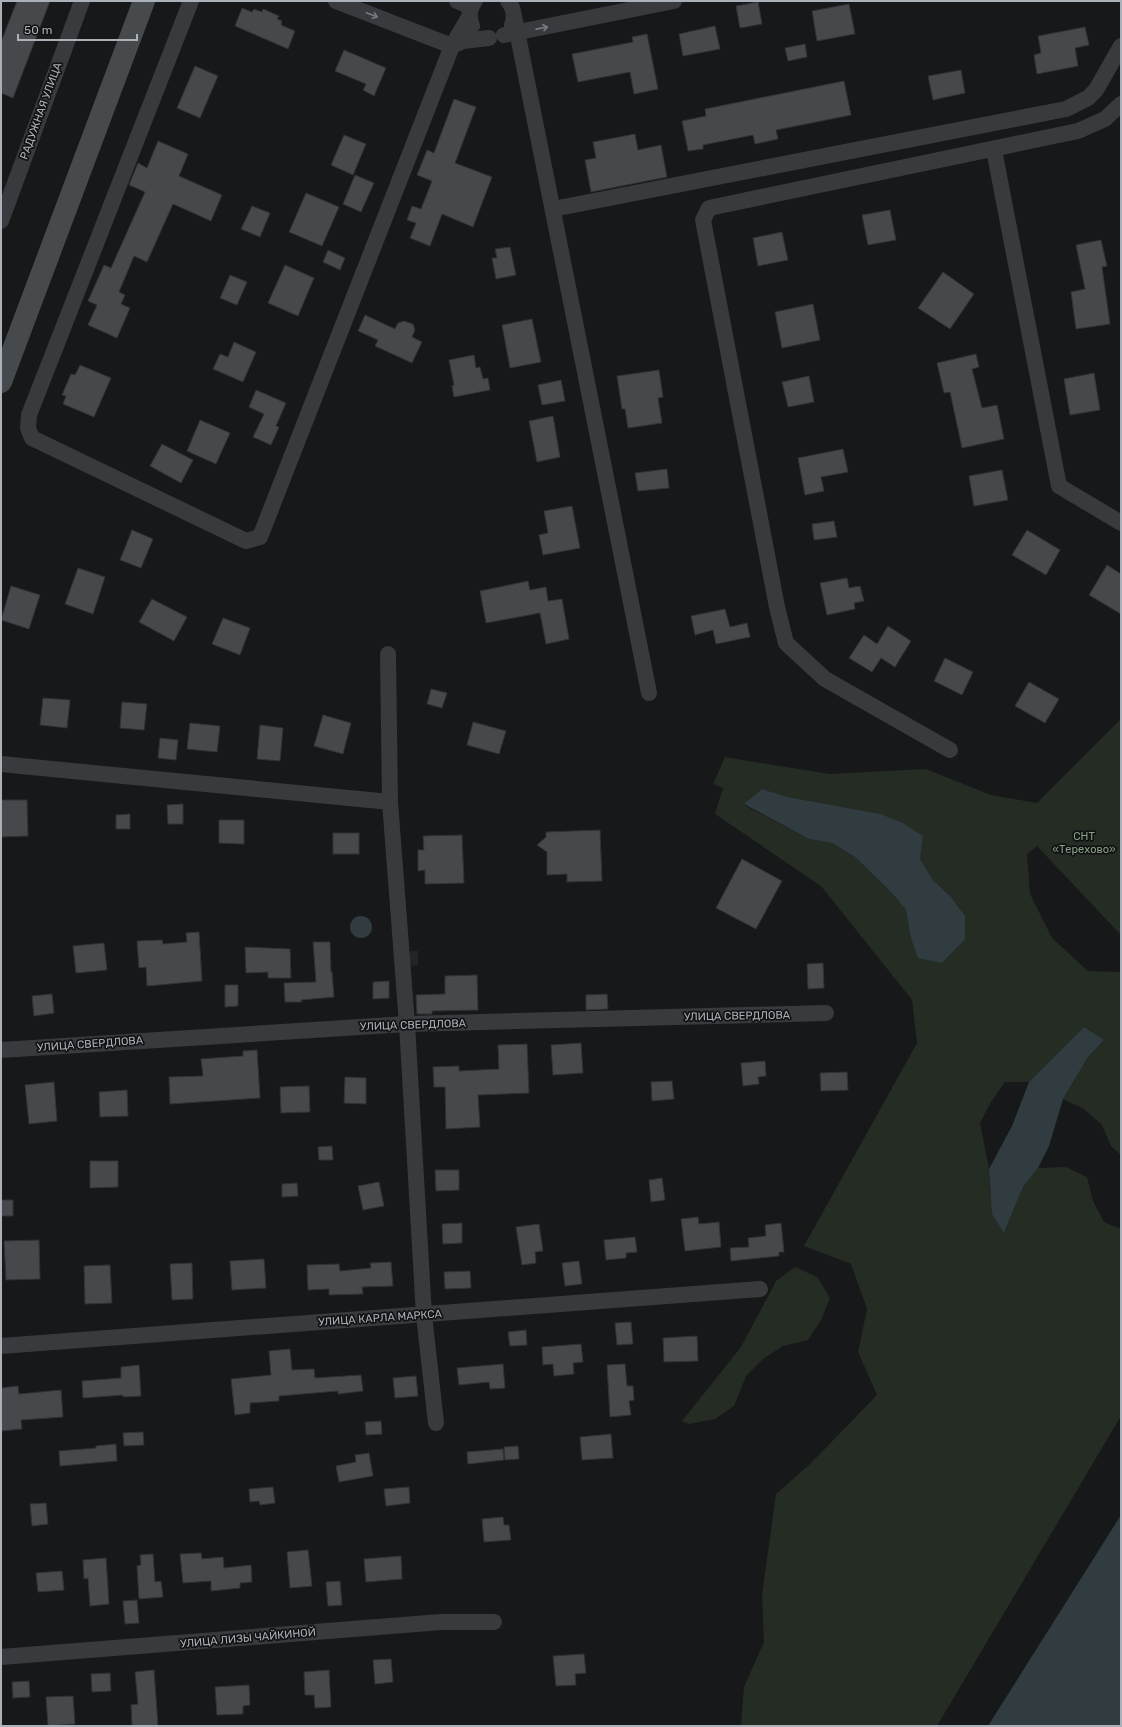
<svg xmlns="http://www.w3.org/2000/svg" width="1122" height="1727" font-family="Rubik,sans-serif">
<style>
.built{fill:#232426}
.green{fill:#242c24;fill-rule:evenodd}
.water{fill:#313c41}
.building{fill:#46484c;stroke:#313235}
.lines{fill:none;stroke-linecap:round;stroke-linejoin:round}
.minor{stroke:#393a3e;stroke-width:16}
.secondary{stroke:#474a4d;stroke-width:22}
.oneway{stroke:#777b81}
.labels{text-anchor:middle;dominant-baseline:central;stroke-width:3.5;stroke-linejoin:round;paint-order:stroke}
.street-label{font-size:11px;fill:#aab1b8;stroke:#121214}
.park-label{font-size:11px;fill:#87a183;stroke:#121214}
</style>
<rect width="100%" height="100%" fill="#171819"/>
<polygon class="built" points="409,951 418,951 418,965 410,966"/>
<g class="green">
<path d="M 1121,719 L 1120,934 L 1037,846 L 1027,854 L 1030,894 L 1052,938 L 1088,971 L 1121,972 L 1121,1155 L 1111,1146 L 1102,1125 L 1084,1109 L 1063,1099 L 1088,1057 L 1104,1040 L 1084,1027 L 1029,1082 L 1005,1082 L 991,1102 L 980,1123 L 989,1169 L 990,1192 L 1004,1233 L 1023,1187 L 1038,1168 L 1066,1167 L 1087,1177 L 1093,1201 L 1104,1222 L 1121,1229 L 1121,1416 L 937,1726 L 741,1726 L 744,1687 L 764,1642 L 762,1595 L 776,1494 L 810,1464 L 877,1395 L 858,1352 L 867,1309 L 851,1264 L 804,1246 L 917,1043 L 912,1000 L 821,886 L 715,814 L 723,788 L 713,784 L 725,757 L 829,774 L 926,769 L 991,795 L 1037,803 ZM 762,789 L 788,797 L 881,814 L 903,823 L 923,836 L 920,859 L 933,880 L 950,896 L 910,935 L 906,910 L 891,892 L 855,857 L 832,843 L 809,839 L 744,805 Z"/>
<polygon points="795,1267 817,1277 830,1298 821,1320 808,1340 783,1346 763,1359 746,1376 734,1406 715,1419 689,1424 682,1421 741,1347 776,1281"/>
</g>
<g class="water">
<polygon points="762,789 788,797 881,814 903,823 923,836 920,859 933,880 950,896 965,916 965,939 942,963 918,958 910,935 906,910 891,892 855,857 832,843 809,839 744,804"/>
<circle cx="361" cy="927" r="11"/>
<polygon points="1084,1027 1104,1040 1088,1057 1063,1099 1049,1146 1038,1168 1023,1187 1004,1233 992,1214 989,1169 1012,1126 1029,1082"/>
<polygon points="1121,1515 1121,1726 988,1726"/>
</g>
<g class="building">
<polygon points="17,1 50,1 13,98 1,93 1,42"/>
<polygon points="758,2 762,24 740,28 736,6"/>
<polygon points="849,4 855,34 817,41 812,11"/>
<polygon points="242,8 252,12 254,9 262,12 263,9 279,16 277,19 282,21 281,25 295,31 288,49 235,26"/>
<polygon points="715,26 720,49 683,56 679,34"/>
<polygon points="1085,27 1089,45 1075,48 1078,66 1037,74 1034,55 1041,53 1038,36"/>
<polygon points="647,34 658,89 634,94 630,72 578,82 572,54 633,42 632,37"/>
<polygon points="805,44 807,57 788,61 785,48"/>
<polygon points="344,50 386,68 374,96 363,90 366,84 335,71"/>
<polygon points="195,66 218,76 200,118 177,108"/>
<polygon points="961,70 965,93 933,100 928,76"/>
<polygon points="844,81 851,115 776,130 778,139 755,144 753,135 703,145 703,149 688,151 682,121 706,116 705,109"/>
<polygon points="454,99 476,107 455,163 492,177 473,227 442,214 430,246 410,238 416,223 407,220 412,206 421,209 432,181 417,175 427,150 434,153"/>
<polygon points="635,134 638,150 661,145 667,177 591,192 585,160 596,158 593,142"/>
<polygon points="344,135 366,144 353,175 331,165"/>
<polygon points="158,141 188,154 179,176 222,195 211,221 173,204 147,262 134,256 119,292 125,295 121,304 130,308 117,338 88,325 97,305 88,301 104,265 111,268 145,192 129,185 138,163 147,168"/>
<polygon points="355,175 374,183 361,212 343,204"/>
<polygon points="306,193 339,207 322,246 289,232"/>
<polygon points="252,206 270,213 260,237 241,229"/>
<polygon points="890,210 896,240 868,245 862,215"/>
<polygon points="782,232 788,260 758,266 753,238"/>
<polygon points="1101,240 1107,266 1102,267 1110,324 1076,329 1071,292 1085,289 1076,245"/>
<polygon points="510,247 516,275 496,279 492,258 497,258 495,249"/>
<polygon points="328,250 345,258 340,270 323,262"/>
<polygon points="285,265 314,278 298,316 268,303"/>
<polygon points="943,272 974,294 950,329 918,308"/>
<polygon points="230,275 247,282 237,305 220,298"/>
<polygon points="813,304 820,340 782,348 775,312"/>
<polygon points="365,315 395,329 398,323 404,321 413,324 415,330 412,337 422,342 412,363 375,346 378,340 358,331"/>
<polygon points="532,319 541,362 510,368 502,325"/>
<polygon points="234,342 256,352 243,382 213,369 220,354 228,357"/>
<polygon points="976,354 979,367 972,369 982,408 997,405 1004,439 962,448 950,392 944,393 937,363"/>
<polygon points="474,355 476,368 480,367 483,379 488,378 490,390 454,397 452,386 454,385 449,360"/>
<polygon points="80,365 111,378 94,417 63,404 66,396 62,395 71,374 75,375"/>
<polygon points="659,370 663,397 658,398 662,423 628,428 625,409 622,409 617,376"/>
<polygon points="1094,373 1100,410 1070,415 1064,379"/>
<polygon points="809,376 814,402 788,407 782,382"/>
<polygon points="561,380 565,401 542,405 538,385"/>
<polygon points="256,390 286,403 276,426 279,427 271,445 253,437 264,414 249,407"/>
<polygon points="553,416 560,457 537,462 529,421"/>
<polygon points="200,420 230,433 216,464 187,451"/>
<polygon points="162,444 193,460 181,483 150,466"/>
<polygon points="843,449 848,472 821,477 824,491 805,495 798,458"/>
<polygon points="667,469 669,488 638,491 635,473"/>
<polygon points="1002,470 1008,500 974,506 969,476"/>
<polygon points="572,506 580,548 543,555 539,535 548,533 544,511"/>
<polygon points="834,521 837,537 814,540 812,524"/>
<polygon points="132,530 153,539 141,568 120,560"/>
<polygon points="1027,530 1060,550 1046,575 1012,555"/>
<polygon points="1107,565 1121,574 1121,614 1089,595"/>
<polygon points="78,568 105,577 93,614 65,604"/>
<polygon points="847,578 849,588 860,586 864,601 854,603 855,609 827,615 820,583"/>
<polygon points="528,581 530,590 546,587 548,601 562,599 569,639 546,644 540,613 486,623 480,591"/>
<polygon points="11,586 40,595 29,629 1,620"/>
<polygon points="152,599 187,617 174,641 139,622"/>
<polygon points="725,609 730,627 747,623 750,637 716,644 713,630 695,635 691,616"/>
<polygon points="223,618 250,628 240,655 212,644"/>
<polygon points="888,626 911,641 895,667 881,658 872,672 849,658 864,635 877,644"/>
<polygon points="945,658 973,672 962,695 934,681"/>
<polygon points="1029,682 1059,699 1045,723 1015,706"/>
<polygon points="431,689 447,693 442,708 427,704"/>
<polygon points="43,698 70,700 67,728 40,725"/>
<polygon points="122,702 147,704 144,730 120,728"/>
<polygon points="323,715 351,723 343,754 314,746"/>
<polygon points="473,722 506,731 499,754 467,745"/>
<polygon points="190,723 220,726 217,752 187,749"/>
<polygon points="260,725 283,728 280,761 257,759"/>
<polygon points="160,738 178,740 176,760 158,758"/>
<polygon points="1,800 27,800 28,836 1,837"/>
<polygon points="183,804 183,824 168,824 167,805"/>
<polygon points="130,814 130,829 116,829 116,815"/>
<polygon points="219,820 244,820 244,844 219,843"/>
<polygon points="600,830 602,881 567,882 567,874 547,875 547,852 537,845 546,837 546,832"/>
<rect x="333" y="833" width="26" height="21"/>
<polygon points="462,835 464,883 425,884 425,870 418,871 418,850 424,850 423,836"/>
<polygon points="742,859 782,881 756,929 716,908"/>
<polygon points="199,932 202,981 147,986 146,967 139,968 137,941 162,940 163,944 187,942 186,933"/>
<polygon points="313,942 330,942 331,972 332,972 334,997 301,1000 302,1002 285,1002 284,983 316,982"/>
<polygon points="104,943 107,970 76,973 73,946"/>
<polygon points="245,947 290,949 291,978 268,978 268,972 246,973"/>
<polygon points="823,963 824,988 808,989 807,964"/>
<polygon points="477,975 478,1010 432,1011 432,1014 417,1014 416,995 445,994 445,976"/>
<polygon points="389,981 389,998 373,999 373,982"/>
<polygon points="225,985 238,985 238,1006 225,1007"/>
<polygon points="52,994 54,1013 34,1016 32,996"/>
<polygon points="607,994 608,1009 586,1010 586,995"/>
<polygon points="581,1043 583,1073 553,1075 551,1045"/>
<polygon points="527,1044 529,1093 478,1095 480,1127 446,1129 445,1087 434,1087 433,1067 459,1066 459,1071 499,1069 498,1045"/>
<polygon points="257,1050 260,1098 170,1104 169,1077 203,1076 201,1059 243,1056 243,1051"/>
<polygon points="765,1061 766,1076 758,1077 759,1084 743,1086 741,1063"/>
<polygon points="847,1072 848,1090 821,1091 820,1073"/>
<polygon points="345,1077 366,1078 366,1104 344,1103"/>
<polygon points="672,1081 674,1099 652,1101 651,1082"/>
<polygon points="54,1082 57,1121 29,1124 25,1085"/>
<polygon points="309,1086 310,1112 281,1113 280,1087"/>
<polygon points="127,1090 128,1116 100,1117 99,1092"/>
<polygon points="332,1146 333,1160 319,1160 318,1147"/>
<polygon points="90,1161 118,1161 118,1187 90,1188"/>
<polygon points="435,1170 459,1170 459,1190 436,1191"/>
<polygon points="662,1178 665,1200 651,1202 649,1180"/>
<polygon points="379,1182 384,1206 363,1210 358,1186"/>
<polygon points="297,1183 298,1196 282,1197 282,1184"/>
<rect x="1" y="1200" width="12" height="16"/>
<polygon points="698,1217 699,1224 719,1222 721,1247 685,1251 681,1219"/>
<polygon points="462,1223 462,1243 443,1244 442,1224"/>
<polygon points="781,1223 784,1252 779,1252 779,1256 731,1261 730,1248 749,1247 748,1238 766,1236 765,1225"/>
<polygon points="539,1224 543,1251 535,1252 536,1263 522,1265 516,1227"/>
<polygon points="635,1237 637,1252 626,1253 626,1258 606,1260 604,1240"/>
<polygon points="39,1240 40,1279 6,1280 4,1241"/>
<polygon points="264,1259 266,1288 232,1290 230,1261"/>
<polygon points="579,1261 582,1284 565,1286 562,1263"/>
<polygon points="391,1262 393,1286 362,1287 363,1294 329,1295 329,1289 308,1290 307,1265 339,1264 340,1271 371,1268 370,1263"/>
<polygon points="192,1263 193,1299 172,1300 170,1264"/>
<polygon points="110,1265 112,1303 85,1304 84,1266"/>
<polygon points="470,1271 471,1288 445,1289 444,1272"/>
<polygon points="631,1322 633,1344 617,1345 615,1323"/>
<polygon points="526,1330 527,1345 510,1346 508,1332"/>
<polygon points="697,1336 698,1361 664,1362 663,1338"/>
<polygon points="581,1344 583,1362 573,1363 574,1374 554,1376 553,1364 543,1365 542,1347"/>
<polygon points="290,1349 292,1370 314,1369 315,1378 361,1375 363,1391 338,1394 338,1391 279,1396 279,1401 250,1403 250,1413 235,1415 231,1379 271,1375 269,1351"/>
<polygon points="503,1364 505,1388 490,1389 489,1382 459,1385 457,1368"/>
<polygon points="625,1364 627,1386 633,1386 634,1400 629,1401 631,1415 610,1417 607,1365"/>
<polygon points="139,1365 141,1396 123,1397 123,1395 83,1398 82,1381 121,1378 121,1367"/>
<polygon points="416,1376 418,1396 395,1398 393,1378"/>
<polygon points="18,1386 19,1394 61,1390 63,1417 21,1420 22,1429 1,1431 1,1388"/>
<polygon points="381,1421 382,1434 366,1435 365,1422"/>
<polygon points="143,1432 144,1445 124,1446 123,1433"/>
<polygon points="611,1434 613,1458 582,1460 580,1437"/>
<polygon points="116,1444 117,1461 60,1466 59,1451 96,1448 96,1446"/>
<polygon points="518,1446 519,1459 505,1460 504,1447"/>
<polygon points="503,1449 504,1460 468,1464 467,1452"/>
<polygon points="369,1453 373,1476 339,1482 336,1466 356,1462 355,1455"/>
<polygon points="273,1487 275,1503 260,1505 259,1501 250,1502 249,1489"/>
<polygon points="409,1487 410,1503 386,1506 384,1489"/>
<polygon points="46,1503 48,1524 32,1526 30,1504"/>
<polygon points="503,1517 504,1525 509,1525 511,1540 484,1542 482,1519"/>
<polygon points="308,1550 312,1586 290,1588 287,1552"/>
<polygon points="201,1553 202,1559 223,1557 224,1568 251,1565 252,1582 240,1583 240,1588 211,1591 211,1581 183,1583 180,1554"/>
<polygon points="153,1554 155,1582 161,1581 163,1597 139,1599 137,1566 141,1565 140,1555"/>
<polygon points="401,1556 402,1579 366,1582 364,1559"/>
<polygon points="106,1558 109,1604 90,1606 88,1578 84,1579 83,1560"/>
<polygon points="62,1571 64,1590 38,1592 36,1573"/>
<polygon points="340,1581 342,1605 328,1606 326,1582"/>
<polygon points="137,1600 139,1623 125,1624 123,1601"/>
<polygon points="584,1654 586,1673 575,1674 576,1685 556,1686 553,1656"/>
<polygon points="391,1659 393,1682 375,1684 373,1660"/>
<polygon points="154,1670 158,1726 132,1726 131,1705 138,1704 135,1672"/>
<polygon points="329,1670 331,1707 315,1708 314,1695 305,1695 304,1672"/>
<polygon points="110,1673 111,1691 92,1692 91,1674"/>
<polygon points="29,1681 30,1697 13,1698 12,1682"/>
<polygon points="249,1685 250,1705 243,1706 243,1714 217,1715 215,1687"/>
<polygon points="73,1696 75,1724 48,1726 46,1697"/>
</g>
<g class="lines">
<g class="minor">
<polyline points="191,1 29,415 28,428 32,438 246,541 260,537 452,46 469,17"/>
<polyline points="336,1 452,46 463,41 489,38"/>
<polyline points="457,1 471,7"/>
<path d="M 508,1 C 514,8 515,17 512,25"/>
<polyline points="514,16 649,693"/>
<path d="M 472,26 C 468,17 469,9 475,1"/>
<polyline points="504,35 674,1"/>
<polyline points="994,150 1059,486 1121,523"/>
<polyline points="553,209 1066,109 1088,98 1096,90 1121,46"/>
<polyline points="1,221 82,1"/>
<polyline points="388,654 390,802 407,1024 424,1315 436,1423"/>
<polyline points="950,750 825,679 786,643 777,607 703,220 709,208 1078,131 1105,119 1121,104"/>
<polyline points="1,764 390,802"/>
<polyline points="1,1050 407,1024 826,1013"/>
<polyline points="1,1346 760,1289"/>
<polyline points="1,1657 441,1622 494,1622"/>
</g>
<polyline class="secondary" points="1,382 144,1"/>
</g>
<defs><path id="oneway-shaft" d="M-6 0H5M1.5-3L5.5 0L1.5 3" fill="none" stroke-width="1.6" stroke-linecap="round" stroke-linejoin="round"/></defs>
<g class="oneway">
<use href="#oneway-shaft" transform="translate(372 15) rotate(21)"/>
<use href="#oneway-shaft" transform="translate(542 28) rotate(-11)"/>
</g>
<g class="labels">
<g class="street-label">
<text transform="translate(41 111) rotate(-70)">РАДУЖНАЯ УЛИЦА</text>
<text transform="translate(737 1016) rotate(-1)">УЛИЦА СВЕРДЛОВА</text>
<text transform="translate(413 1025) rotate(-2)">УЛИЦА СВЕРДЛОВА</text>
<text transform="translate(90 1044) rotate(-4)">УЛИЦА СВЕРДЛОВА</text>
<text transform="translate(380 1318) rotate(-4)">УЛИЦА КАРЛА МАРКСА</text>
<text transform="translate(248 1638) rotate(-5)">УЛИЦА ЛИЗЫ ЧАЙКИНОЙ</text>
</g>
<g class="park-label">
<text x="1084" y="836">СНТ<tspan x="1084" dy="13">«Терехово»</tspan></text>
</g>
</g>
<rect width="1122" height="1727" fill="none" stroke="#aab1b8" stroke-width="4"/>
<path d="M18 34v6h119v-6" fill="none" stroke="#aab1b8" stroke-width="2"/>
<text x="24" y="34" font-size="12" fill="#aab1b8" stroke="#121214" stroke-width="3" paint-order="stroke">50 m</text>
</svg>
